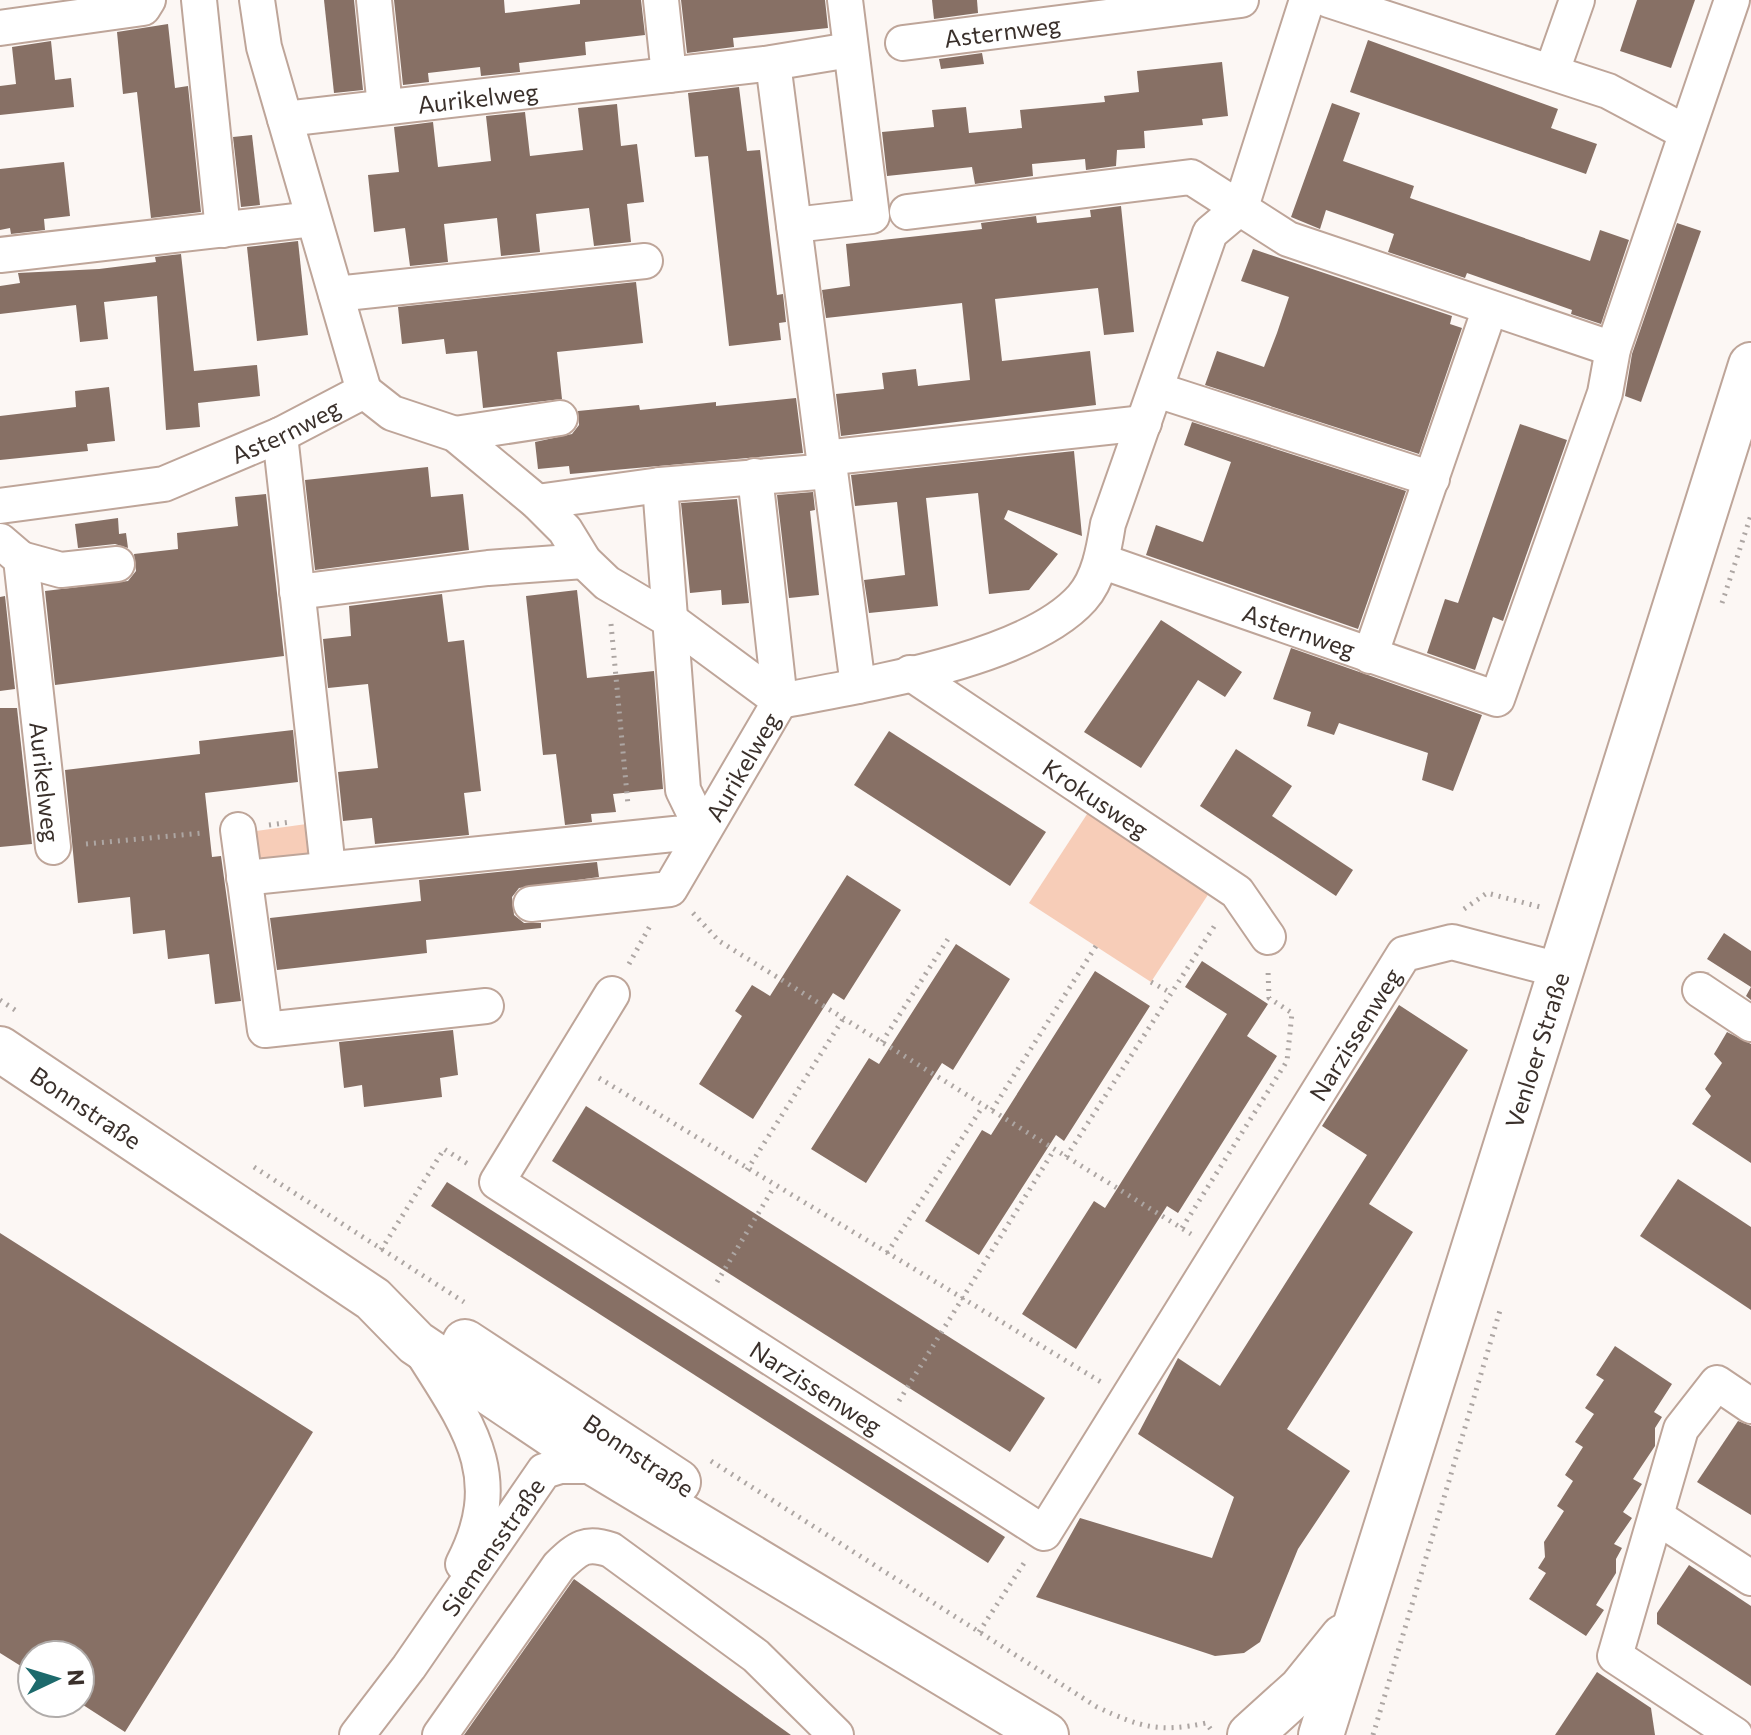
<svg xmlns="http://www.w3.org/2000/svg" width="1751" height="1735" font-family="Commissioner,sans-serif">
<style>
.green{fill:#f7cdb8}
.building{fill:#877065}
.lines{fill:none;stroke-linecap:round;stroke-linejoin:round}
.minor-casing{stroke:#bea599;stroke-width:38}
.major-casing{stroke:#bea599;stroke-width:48}
.path{stroke:#ada6a3;stroke-width:5;stroke-dasharray:2 6;stroke-linecap:butt}
.minor{stroke:#fff;stroke-width:34}
.major{stroke:#fff;stroke-width:44}
.labels{text-anchor:middle;dominant-baseline:central;stroke-width:8;stroke-linejoin:round;paint-order:stroke}
.street-label{font-size:24px;fill:#3a302b;stroke:#fff}
</style>
<rect width="100%" height="100%" fill="#fcf7f4"/>
<g class="green">
<polygon points="1091,808 1213,887 1151,982 1029,903"/>
<polygon points="321,822 326,864 261,871 256,831"/>
</g>
<g class="building">
<polygon points="324,0 354,0 363,90 334,93"/>
<polygon points="394,0 504,0 505,13 580,4 580,0 641,0 645,35 585,42 586,55 519,63 520,72 481,76 480,67 428,73 429,82 403,85"/>
<polygon points="681,0 825,0 828,28 733,38 734,47 687,53"/>
<polygon points="932,0 977,0 978,13 934,19"/>
<polygon points="1637,0 1695,0 1671,68 1620,51"/>
<polygon points="168,24 175,88 188,86 201,212 151,218 137,92 123,94 117,32"/>
<polygon points="1368,40 1558,109 1551,128 1597,144 1586,174 1350,92"/>
<polygon points="51,41 55,80 71,78 74,107 0,115 0,86 16,84 12,47"/>
<polygon points="982,53 984,64 941,69 939,59"/>
<polygon points="1222,62 1228,116 1202,119 1203,125 1144,131 1145,148 1117,150 1116,166 1086,170 1085,159 1032,164 1033,176 975,184 972,167 887,176 882,132 934,127 932,110 966,107 969,133 1022,128 1020,110 1105,102 1104,96 1139,92 1137,71"/>
<polygon points="739,87 747,151 760,150 777,295 783,294 786,322 779,323 781,340 729,346 708,156 695,157 688,93"/>
<polygon points="1332,103 1360,113 1343,161 1414,186 1410,198 1590,261 1600,230 1629,240 1601,324 1571,314 1572,310 1467,273 1465,278 1388,252 1394,234 1366,224 1326,210 1320,229 1291,217"/>
<polygon points="617,104 621,146 637,144 644,202 627,204 631,242 594,246 589,208 536,214 540,252 501,256 497,218 444,224 448,262 410,266 405,228 374,232 368,175 399,172 394,127 433,122 438,167 491,161 486,116 525,112 530,156 583,150 578,108"/>
<polygon points="252,135 260,205 241,207 233,137"/>
<polygon points="64,162 70,216 44,219 45,230 11,234 10,228 0,230 0,169"/>
<polygon points="1121,206 1134,332 1104,335 1098,288 995,299 1002,361 1090,351 1096,405 841,436 836,394 884,389 882,373 916,369 918,386 970,380 962,303 826,318 822,290 850,286 846,244 982,229 981,223 1036,216 1037,223 1091,217 1090,210"/>
<polygon points="1677,223 1701,231 1641,402 1625,396 1632,354"/>
<polygon points="298,241 308,335 257,341 247,247"/>
<polygon points="1253,249 1452,316 1450,324 1462,328 1419,454 1205,385 1217,351 1264,367 1277,333 1289,297 1241,281"/>
<polygon points="181,254 194,371 257,365 260,396 198,403 200,427 166,430 157,296 104,302 108,339 80,342 76,305 0,314 0,286 20,283 18,273 99,269 156,262 155,257"/>
<polygon points="636,282 643,343 557,352 562,399 483,408 477,351 446,354 444,339 402,344 398,307"/>
<polygon points="109,387 115,441 87,444 88,451 0,460 0,416 76,407 75,391"/>
<polygon points="796,398 803,453 570,474 569,466 538,469 535,442 572,434 579,425 578,411 639,405 640,410 716,402 716,406"/>
<polygon points="1192,422 1406,491 1358,629 1146,555 1156,525 1203,542 1231,462 1184,445"/>
<polygon points="1520,424 1567,440 1503,621 1493,617 1475,670 1427,653 1445,599 1458,603"/>
<polygon points="1074,451 1082,536 1008,510 1004,519 1058,554 1029,590 989,594 978,493 926,498 938,606 869,613 864,580 905,575 897,502 855,506 851,475"/>
<polygon points="428,467 431,497 463,494 469,550 315,570 305,480"/>
<polygon points="813,492 815,510 810,511 819,595 789,598 777,495"/>
<polygon points="266,494 284,656 55,685 45,591 128,581 136,571 134,554 178,549 177,533 238,526 235,497"/>
<polygon points="737,499 749,603 722,605 721,590 690,593 681,503"/>
<polygon points="118,518 119,534 126,533 128,548 115,544 78,548 75,524"/>
<polygon points="577,590 587,678 654,671 663,789 613,794 616,812 591,814 592,822 565,825 556,754 543,755 526,596"/>
<polygon points="442,594 448,642 464,640 481,791 464,793 469,835 375,844 372,818 343,821 338,772 378,768 368,684 328,688 323,639 351,636 349,606"/>
<polygon points="5,596 15,689 0,691 0,597"/>
<polygon points="1161,620 1242,672 1225,697 1198,680 1141,768 1084,732"/>
<polygon points="1291,648 1482,715 1453,791 1422,780 1428,753 1339,723 1334,735 1307,726 1311,712 1273,699"/>
<polygon points="0,708 17,708 32,844 0,847"/>
<polygon points="293,730 298,782 205,793 212,857 221,856 241,1001 215,1004 209,954 168,959 165,930 133,934 130,897 78,903 65,770 200,754 199,741"/>
<polygon points="889,731 1046,832 1010,886 854,785"/>
<polygon points="1236,749 1292,786 1272,816 1353,870 1336,896 1200,806"/>
<polygon points="597,862 599,877 519,888 512,897 514,915 524,923 541,923 541,928 426,940 427,953 277,970 270,918 421,901 419,880"/>
<polygon points="847,875 901,910 844,1000 833,993 753,1119 699,1084 742,1016 735,1011 752,985 770,996"/>
<polygon points="1724,933 1751,951 1751,1000 1746,996 1751,987 1707,959"/>
<polygon points="956,944 1010,979 953,1070 942,1063 866,1183 811,1149 869,1058 879,1064"/>
<polygon points="1202,961 1268,1004 1247,1036 1277,1056 1178,1213 1167,1206 1076,1349 1022,1314 1094,1201 1105,1208 1227,1014 1185,987"/>
<polygon points="1095,971 1150,1006 1064,1141 1056,1135 979,1255 925,1221 982,1130 991,1135"/>
<polygon points="1399,1005 1468,1050 1369,1204 1413,1232 1287,1429 1350,1471 1298,1549 1260,1642 1244,1653 1215,1656 1036,1597 1080,1518 1212,1558 1234,1497 1138,1434 1178,1358 1220,1386 1367,1155 1322,1126"/>
<polygon points="453,1030 458,1075 440,1078 442,1097 364,1107 362,1085 344,1088 339,1042"/>
<polygon points="1727,1032 1751,1044 1751,1163 1692,1124 1711,1096 1705,1089 1722,1063 1714,1054"/>
<polygon points="586,1106 1045,1398 1010,1452 552,1161"/>
<polygon points="1678,1179 1751,1227 1751,1310 1640,1236"/>
<polygon points="447,1182 1005,1537 988,1563 431,1206"/>
<polygon points="0,1233 313,1432 125,1732 80,1703 80,1655 32,1655 32,1673 0,1653"/>
<polygon points="1615,1346 1672,1384 1654,1412 1662,1417 1655,1428 1655,1446 1633,1479 1642,1484 1623,1512 1632,1518 1614,1544 1622,1548 1616,1559 1616,1573 1596,1605 1604,1610 1586,1636 1529,1599 1546,1573 1538,1568 1545,1557 1544,1542 1564,1511 1557,1506 1573,1481 1565,1475 1583,1447 1575,1442 1594,1414 1585,1408 1604,1380 1596,1375"/>
<polygon points="1738,1421 1751,1426 1751,1515 1697,1482"/>
<polygon points="1689,1565 1751,1606 1751,1686 1657,1624 1657,1613"/>
<polygon points="574,1579 791,1735 464,1735"/>
<polygon points="1597,1672 1651,1708 1655,1735 1555,1735"/>
</g>
<g class="lines">
<g class="minor-casing">
<g id="minor">
<polyline points="199,0 223,230"/>
<polyline points="257,0 264,47 364,391"/>
<polyline points="374,0 385,107"/>
<polyline points="661,0 669,75"/>
<polyline points="1329,0 1608,91 1685,132"/>
<polyline points="0,28 143,8 148,0"/>
<path id="s1" d="M 903,43 L 1241,0"/>
<polyline points="773,63 824,458 830,471 858,686"/>
<polyline points="1552,71 1577,0"/>
<path id="s2" d="M 285,119 L 765,64 L 850,50"/>
<polyline points="907,212 1191,177 1288,239 1613,349"/>
<polyline points="794,225 872,216 845,0"/>
<polyline points="0,255 313,219"/>
<polyline points="336,294 645,261"/>
<polyline points="1157,390 1432,479"/>
<path d="M 364,391 L 392,413 L 455,434 L 537,502 L 565,530 L 584,561 L 607,583 L 673,622 L 780,701 C 862,685 1027,660 1082,598 C 1099,579 1104,549 1108,524 L 1210,233 L 1241,207 L 1307,0"/>
<polyline points="455,434 560,418"/>
<polyline points="280,435 328,868"/>
<polyline points="824,458 1144,423"/>
<polyline points="537,502 660,485 830,471"/>
<path id="s3" d="M 0,506 L 164,484 L 280,435 L 364,391"/>
<path id="s4" d="M 0,541 L 21,559 L 53,847"/>
<polyline points="21,559 61,570 117,564"/>
<path id="s5" d="M 1101,561 L 1497,699 L 1605,393 L 1613,349 L 1732,0"/>
<polyline points="297,592 488,568 584,561"/>
<polyline points="1370,656 1490,308"/>
<path id="s6" d="M 910,673 L 1237,892 L 1268,937"/>
<polyline points="238,830 265,1030 486,1006"/>
<polyline points="244,878 703,831 683,790 660,485"/>
<path id="s7" d="M 531,904 L 670,889 L 780,701 L 755,476"/>
<polyline points="1700,990 1751,1024"/>
<path id="s8" d="M 612,994 L 497,1182 L 1044,1533 L 1404,954 L 1452,942 L 1563,971"/>
<path d="M 422,1352 C 469,1426 508,1477 463,1564"/>
<polyline points="1657,1517 1751,1578"/>
<path id="s9" d="M 357,1735 L 409,1667 L 544,1471 L 560,1466 L 599,1466"/>
<path d="M 440,1735 L 559,1566 C 578,1548 586,1541 611,1550 L 756,1656 L 836,1735"/>
<polyline points="1735,1735 1615,1656 1681,1429 1717,1383 1751,1406"/>
</g>
</g>
<g class="major-casing">
<g id="major">
<path id="s10" d="M 0,1049 L 373,1299 L 416,1343 L 599,1466 L 1046,1735"/>
<polyline points="465,1342 678,1482"/>
<polyline points="1250,1735 1301,1689 1343,1637"/>
<path id="s11" d="M 1321,1735 L 1751,365"/>
</g>
</g>
<g class="path">
<polyline points="1722,603 1751,515"/>
<polyline points="611,624 628,805"/>
<polyline points="269,825 291,822"/>
<polyline points="86,844 203,833"/>
<polyline points="1464,909 1487,893 1540,907"/>
<polyline points="693,913 719,941 1191,1234"/>
<polyline points="629,964 651,924"/>
<polyline points="1151,982 1171,993"/>
<polyline points="0,1000 15,1010"/>
<polyline points="882,1042 948,939"/>
<polyline points="599,1078 1101,1382"/>
<polyline points="992,1110 1096,946"/>
<polyline points="1066,1157 1217,922"/>
<polyline points="254,1167 464,1302"/>
<polyline points="747,1170 845,1016"/>
<polyline points="1182,1228 1287,1061 1292,1013 1269,998 1268,970"/>
<polyline points="381,1250 444,1149 468,1164"/>
<polyline points="887,1253 983,1106"/>
<polyline points="717,1282 774,1187"/>
<polyline points="899,1401 1054,1150"/>
<path d="M 711,1461 L 1097,1707 C 1140,1727 1159,1733 1206,1723 L 1212,1731"/>
<polyline points="979,1632 1026,1560"/>
<polyline points="1373,1735 1501,1307"/>
</g>
<use href="#minor" class="minor"/>
<use href="#major" class="major"/>
</g>
<g class="labels">
<g class="street-label">
<text stroke="none"><textPath href="#s1" startOffset="100">Asternweg</textPath></text>
<text stroke="none"><textPath href="#s2" startOffset="194">Aurikelweg</textPath></text>
<text stroke="none"><textPath href="#s3" startOffset="298">Asternweg</textPath></text>
<text stroke="none"><textPath href="#s5" startOffset="210">Asternweg</textPath></text>
<text stroke="none"><textPath href="#s7" startOffset="282">Aurikelweg</textPath></text>
<text stroke="none"><textPath href="#s4" startOffset="252">Aurikelweg</textPath></text>
<text stroke="none"><textPath href="#s6" startOffset="224">Krokusweg</textPath></text>
<text stroke="none"><textPath href="#s8" startOffset="1458">Narzissenweg</textPath></text>
<text stroke="none"><textPath href="#s11" startOffset="718">Venloer Straße</textPath></text>
<text stroke="none"><textPath href="#s10" startOffset="104">Bonnstraße</textPath></text>
<text stroke="none"><textPath href="#s8" startOffset="600">Narzissenweg</textPath></text>
<text transform="translate(639 1455) rotate(34)">Bonnstraße</text>
<text stroke="none"><textPath href="#s9" startOffset="232">Siemensstraße</textPath></text>
</g>
</g>
<g transform="translate(56 1679) rotate(86)"><circle r="38" fill="#ffffff" stroke="#b0acaa" stroke-width="2"/>
<path d="M0-6L14 30L0 20L-14 30Z" fill="#1d6a6c"/>
<text y="-12" font-size="22" font-weight="bold" text-anchor="middle" fill="#3a302b">N</text>
</g>
</svg>
